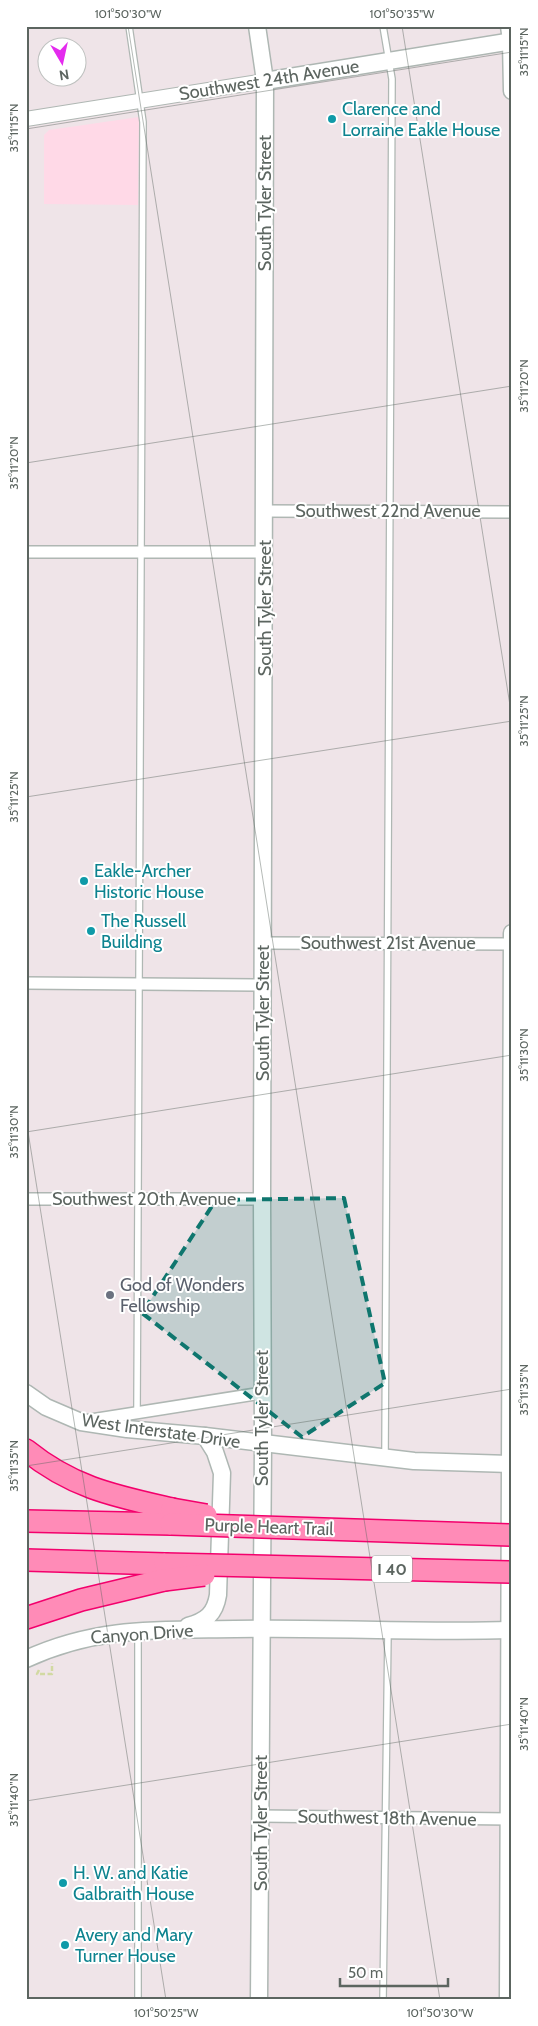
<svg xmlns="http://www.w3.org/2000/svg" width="538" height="2026" font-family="Cabin,sans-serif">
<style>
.commercial{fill:#ffd9e7}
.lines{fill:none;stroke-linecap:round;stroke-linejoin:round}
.service-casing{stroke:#afb7b3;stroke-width:8}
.minor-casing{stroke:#afb7b3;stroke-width:14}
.tertiary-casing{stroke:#afb7b3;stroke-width:16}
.secondary-casing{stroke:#aeb7b3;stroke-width:19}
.motorway-casing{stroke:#f3006c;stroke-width:24}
.path{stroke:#d2d9a2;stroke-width:2.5;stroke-dasharray:5 2.5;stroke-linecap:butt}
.service{stroke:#fff;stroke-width:5.5}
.minor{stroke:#fff;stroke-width:11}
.tertiary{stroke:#fff;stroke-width:14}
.secondary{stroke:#fff;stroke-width:16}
.motorway{stroke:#ff8bb7;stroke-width:21}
.motorway-bridge-casing{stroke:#f3006c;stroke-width:24;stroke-linecap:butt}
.motorway-bridge{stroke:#ff8bb7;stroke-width:21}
.marked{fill:#0f766e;fill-opacity:0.2;stroke:#0f766e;stroke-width:4;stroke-dasharray:10 6;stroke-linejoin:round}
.ticks{fill:none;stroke:#5c6560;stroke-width:1;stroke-opacity:0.45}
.culture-dot{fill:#0f9aa8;stroke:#fff;stroke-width:2}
.worship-dot{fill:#6b7280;stroke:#fff;stroke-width:2}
.labels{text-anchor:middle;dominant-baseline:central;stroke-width:4;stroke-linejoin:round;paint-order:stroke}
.shield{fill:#fff;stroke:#8d9390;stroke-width:1}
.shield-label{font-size:16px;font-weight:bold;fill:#5c6560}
.street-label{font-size:18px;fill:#5c6560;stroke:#fff}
.culture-label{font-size:18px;fill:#0d838f;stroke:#fff;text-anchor:start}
.worship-label{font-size:18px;fill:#5b616d;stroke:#fff;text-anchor:start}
.neatline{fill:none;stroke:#5c6560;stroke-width:2}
.ticks-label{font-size:12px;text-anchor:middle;fill:#5c6560}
</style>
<rect width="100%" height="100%" fill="#efe4e8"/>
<polygon class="commercial" points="139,117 138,205 44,204 44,135 49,130"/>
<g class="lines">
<g class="service-casing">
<g id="service">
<polyline points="129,26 143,122 137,1412"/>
<polyline points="383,26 392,79 385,1456"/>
<polyline points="138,2000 138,1632"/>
<polyline points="383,2000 388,1632"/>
</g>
</g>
<g class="minor-casing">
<g id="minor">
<polyline points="265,511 512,512"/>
<polyline points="26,552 265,552"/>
<polyline points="264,943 512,944"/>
<polyline points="26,983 263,985"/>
<polyline points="26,1199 262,1199"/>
<polyline points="91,1420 262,1393"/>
<polyline points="261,1816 512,1819"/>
</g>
</g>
<g class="tertiary-casing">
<polyline id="tertiary" points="26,119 265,81"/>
</g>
<g class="secondary-casing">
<g id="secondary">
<polyline points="257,26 265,81 262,1199 263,1444 259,2000"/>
<polyline points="509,26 511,41 512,91"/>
<polyline points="265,81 512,41"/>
<polyline points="26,1393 46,1407 81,1422 127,1429 205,1436 414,1461 512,1464"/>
<path d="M 188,1626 C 206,1621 215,1614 218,1595 L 222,1473 L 215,1452 L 205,1436"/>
<path d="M 26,1659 C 98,1626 158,1630 235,1629 C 327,1627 419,1633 512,1630"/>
<polyline points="508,2000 512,933"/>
</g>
</g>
<g class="motorway-casing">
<g id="motorway">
<path d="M 26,1450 C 73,1488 115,1496 172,1509"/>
<polyline points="26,1521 171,1524"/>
<polyline points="26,1560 165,1564"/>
<polyline points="26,1618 81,1600 164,1580"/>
</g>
</g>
<polyline class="path" points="39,1670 37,1674 52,1674 52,1663"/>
<use href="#service" class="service"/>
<use href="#minor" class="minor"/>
<use href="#tertiary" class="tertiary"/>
<use href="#secondary" class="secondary"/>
<use href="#motorway" class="motorway"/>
<g class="motorway-bridge-casing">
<g id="motorway-bridge">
<polyline points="172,1509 206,1515"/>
<polyline points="171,1524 512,1535"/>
<polyline points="165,1564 512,1572"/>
<polyline points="164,1580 204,1575"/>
</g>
</g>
<use href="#motorway-bridge" class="motorway-bridge"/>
</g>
<path class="marked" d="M 344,1198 L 385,1383 L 302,1437 L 142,1313 L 216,1200 Z"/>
<path class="ticks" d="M 128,26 L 440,2000M 402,26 L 512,718M 26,129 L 512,52M 26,463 L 512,386M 26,797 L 512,721M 26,1119 L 166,2000M 26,1132 L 512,1055M 26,1466 L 512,1389M 26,1801 L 512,1724"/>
<g class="culture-dot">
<circle cx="332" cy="119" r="5"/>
<circle cx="84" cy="881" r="5"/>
<circle cx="91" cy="931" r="5"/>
<circle cx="63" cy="1883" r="5"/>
<circle cx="65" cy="1945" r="5"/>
</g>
<circle class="worship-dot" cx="110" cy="1295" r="5"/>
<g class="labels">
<rect class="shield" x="372" y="1555.5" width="40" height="27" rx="4"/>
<g class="shield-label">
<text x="392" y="1569">I 40</text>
</g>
<g class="street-label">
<text transform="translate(269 80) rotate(-9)">Southwest 24th Avenue</text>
<text transform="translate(265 203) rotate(-90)">South Tyler Street</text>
<text x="388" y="511">Southwest 22nd Avenue</text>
<text transform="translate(265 608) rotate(-90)">South Tyler Street</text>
<text x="388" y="943">Southwest 21st Avenue</text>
<text transform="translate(263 1013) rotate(-90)">South Tyler Street</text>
<text x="144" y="1199">Southwest 20th Avenue</text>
<text transform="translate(262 1418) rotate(-90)">South Tyler Street</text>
<text transform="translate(161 1431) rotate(8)">West Interstate Drive</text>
<text transform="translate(269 1527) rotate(2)">Purple Heart Trail</text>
<text transform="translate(142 1634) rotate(-4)">Canyon Drive</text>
<text transform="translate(387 1818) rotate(1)">Southwest 18th Avenue</text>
<text transform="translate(261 1823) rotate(-90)">South Tyler Street</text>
</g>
<g class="culture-label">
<text x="342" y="109">Clarence and<tspan x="342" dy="21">Lorraine Eakle House</tspan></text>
<text x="94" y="871">Eakle-Archer<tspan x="94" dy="21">Historic House</tspan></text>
<text x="101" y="921">The Russell<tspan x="101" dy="21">Building</tspan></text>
<text x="73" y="1873">H. W. and Katie<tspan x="73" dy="21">Galbraith House</tspan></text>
<text x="75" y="1935">Avery and Mary<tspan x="75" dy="21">Turner House</tspan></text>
</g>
<g class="worship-label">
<text x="120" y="1285">God of Wonders<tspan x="120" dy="21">Fellowship</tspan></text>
</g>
</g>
<rect width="538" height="2026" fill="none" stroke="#ffffff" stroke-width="55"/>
<g transform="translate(62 62) rotate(171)"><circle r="24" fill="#ffffff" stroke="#bec1bf"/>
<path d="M0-4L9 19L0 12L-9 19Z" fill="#e42bee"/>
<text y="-8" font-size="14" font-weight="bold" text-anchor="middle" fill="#5c6560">N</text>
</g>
<path d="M340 1978v8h108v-8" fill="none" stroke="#5c6560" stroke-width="2.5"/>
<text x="348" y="1978" font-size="15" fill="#5c6560" stroke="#ffffff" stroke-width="4" paint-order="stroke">50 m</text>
<rect x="28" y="28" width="482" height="1970" class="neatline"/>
<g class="ticks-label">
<text x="128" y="18">101°50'30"W</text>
<text x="402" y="18">101°50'35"W</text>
<text transform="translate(524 52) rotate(-90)" y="4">35°11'15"N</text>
<text transform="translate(14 128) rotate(-90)" y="4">35°11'15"N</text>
<text transform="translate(524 386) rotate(-90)" y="4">35°11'20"N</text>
<text transform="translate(14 463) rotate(-90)" y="4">35°11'20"N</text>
<text transform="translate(524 721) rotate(-90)" y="4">35°11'25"N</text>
<text transform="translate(14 797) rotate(-90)" y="4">35°11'25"N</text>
<text transform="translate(524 1055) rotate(-90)" y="4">35°11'30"N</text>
<text transform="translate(14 1132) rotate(-90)" y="4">35°11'30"N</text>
<text transform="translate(524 1390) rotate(-90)" y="4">35°11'35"N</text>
<text transform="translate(14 1466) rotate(-90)" y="4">35°11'35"N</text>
<text transform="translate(524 1724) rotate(-90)" y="4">35°11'40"N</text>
<text transform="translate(14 1800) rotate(-90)" y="4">35°11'40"N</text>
<text x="166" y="2017">101°50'25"W</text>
<text x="440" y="2017">101°50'30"W</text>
</g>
</svg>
